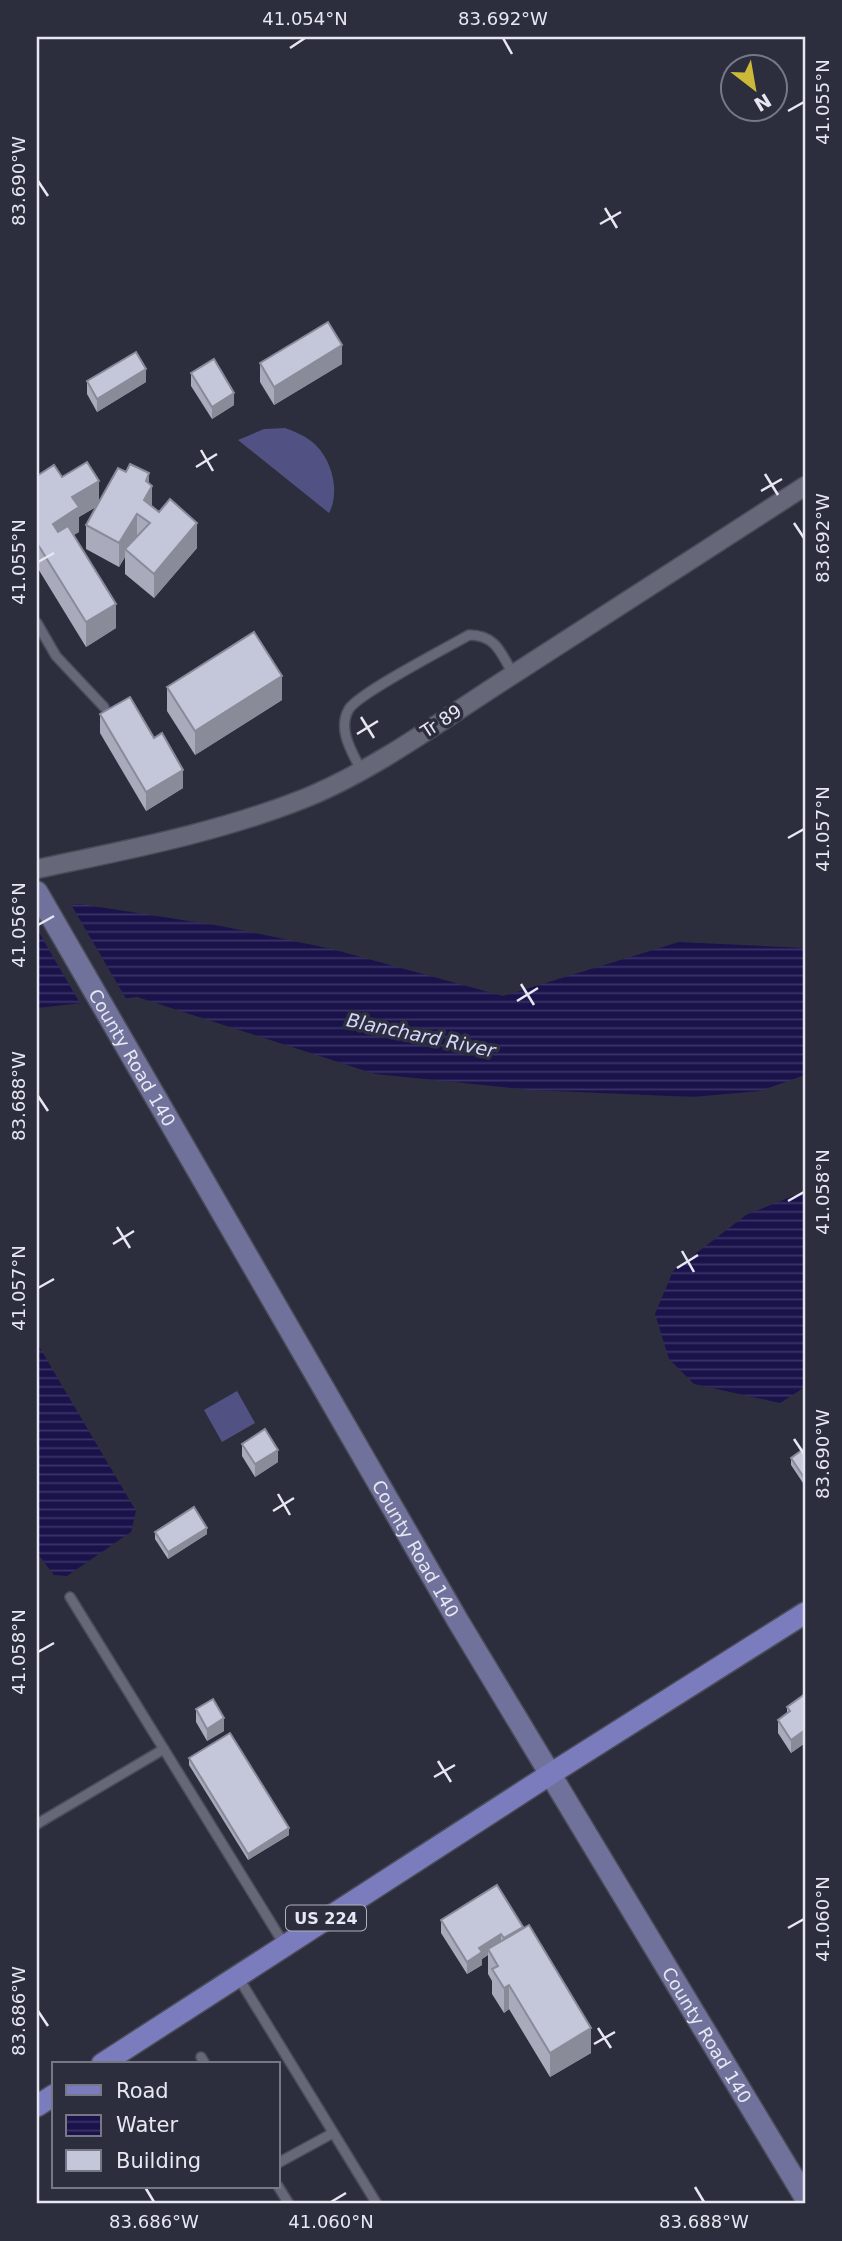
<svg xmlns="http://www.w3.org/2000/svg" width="842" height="2241" font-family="'DejaVu Sans',sans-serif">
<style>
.green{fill:#515283}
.water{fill:url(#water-rules)}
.pier{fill:#2c2e3d}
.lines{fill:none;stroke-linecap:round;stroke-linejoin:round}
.lane-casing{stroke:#4b4c59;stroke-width:12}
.street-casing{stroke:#4b4c59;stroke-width:21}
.secondary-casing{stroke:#4b4c59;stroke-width:24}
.primary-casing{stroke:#4b4c59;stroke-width:24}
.lane{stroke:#666779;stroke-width:9}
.street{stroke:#666779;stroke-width:18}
.secondary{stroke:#70729b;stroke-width:21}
.primary{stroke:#7b7cbd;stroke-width:21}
.wall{fill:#a9aabb}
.shaded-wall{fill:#898b99}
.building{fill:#c4c6da;stroke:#898b99;stroke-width:2}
.ticks{fill:none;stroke:#e6e7f1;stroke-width:2.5}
.labels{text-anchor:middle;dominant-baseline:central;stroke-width:7;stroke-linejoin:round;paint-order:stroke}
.shield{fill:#2c2e3d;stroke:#aeb0bb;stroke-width:2}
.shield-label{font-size:16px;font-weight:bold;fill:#e6e7f1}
.street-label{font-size:18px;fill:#e6e7f1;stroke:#2c2e3d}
.water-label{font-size:19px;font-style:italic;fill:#d4d7fd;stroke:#2c2e3d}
.neatline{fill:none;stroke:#e6e7f1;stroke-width:2.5}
.ticks-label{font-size:18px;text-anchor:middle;fill:#e6e7f1}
</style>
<defs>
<pattern id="water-rules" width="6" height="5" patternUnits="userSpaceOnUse" patternTransform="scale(1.75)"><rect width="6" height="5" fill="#1a124b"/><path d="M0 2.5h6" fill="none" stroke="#3b3465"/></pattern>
</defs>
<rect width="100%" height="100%" fill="#2c2e3d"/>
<g class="green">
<path d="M 285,428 C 294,431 303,435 311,441 C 331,456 341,491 329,513 L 238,440 L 264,429 Z"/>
<polygon points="237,1391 255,1423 222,1442 204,1410"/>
</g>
<g class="water">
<polygon points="80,904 221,926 332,949 503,996 679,942 805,948 805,1075 760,1091 693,1097 531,1090 375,1074 137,997 37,1008 37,907"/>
<polygon points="805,1191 805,1387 780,1403 694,1384 669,1359 655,1314 673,1271 746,1215"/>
<polygon points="37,1343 136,1511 131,1532 67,1576 54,1575 37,1553"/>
</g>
<polygon class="pier" points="69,901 128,1002 82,1007 37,929 37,903"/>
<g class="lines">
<g class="lane-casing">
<g id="lane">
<polyline points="37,623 56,656 104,707"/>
<path d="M 361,770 C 352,752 337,729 349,709 C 359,693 448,647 469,635 C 496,635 501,653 513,674"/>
<polyline points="70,1597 284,1944"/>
<polyline points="37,1824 164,1749"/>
<polyline points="238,1977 377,2204"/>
<polyline points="201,2057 205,2064"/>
<polyline points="278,2163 333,2133"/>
<polyline points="278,2186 289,2204"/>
</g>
</g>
<g class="street-casing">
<path id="street" d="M 37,869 C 126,850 217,833 303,799 C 371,772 441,721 503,681 C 604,616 704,551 805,486"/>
</g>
<g class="secondary-casing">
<g id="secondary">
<path id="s1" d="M 37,892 L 458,1621 L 805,2197"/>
</g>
</g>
<g class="primary-casing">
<g id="primary">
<polyline points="102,2064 552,1773 805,1613"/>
<polyline points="37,2106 54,2095"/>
</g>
</g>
<use href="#lane" class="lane"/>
<use href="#street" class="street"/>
<use href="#secondary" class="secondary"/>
<use href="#primary" class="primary"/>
</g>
<g class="wall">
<polygon points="260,363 342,364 274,405 260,382"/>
<polygon points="191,373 234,405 212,419 191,386"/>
<polygon points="87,381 146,382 97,412 87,394"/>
<polygon points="37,476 62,477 99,502 149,484 152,506 197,548 154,598 125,574 125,557 119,567 86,549 86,525 96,507 79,517 79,532 73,535 116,628 86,647 37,567"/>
<polygon points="167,687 282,700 195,755 167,711"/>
<polygon points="100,714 154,738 183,788 146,811 100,733"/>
<polygon points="242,1444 278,1462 255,1477 242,1456"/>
<polygon points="805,1448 805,1486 791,1465 791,1458"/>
<polygon points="155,1532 207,1534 168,1559 155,1539"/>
<polygon points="805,1694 805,1743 791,1753 778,1733 778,1720 787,1714 787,1707"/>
<polygon points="196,1709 224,1731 207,1741 196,1722"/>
<polygon points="189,1758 289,1835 248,1860 189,1765"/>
<polygon points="441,1920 523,1928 591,2053 550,2077 509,2009 504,2013 492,1994 492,1981 488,1974 488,1955 482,1959 482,1965 467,1974 441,1933"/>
</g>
<g class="shaded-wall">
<polygon points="342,345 342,364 274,405 274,387"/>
<polygon points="146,369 146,382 97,412 97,399"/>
<polygon points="234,393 234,405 212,419 212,407"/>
<polygon points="149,473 149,490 152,486 152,510 144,500 146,481"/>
<polygon points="99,481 99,505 79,517 79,532 53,548 53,524 72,497"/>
<polygon points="137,514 137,538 125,549 125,557 119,567 119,543"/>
<polygon points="197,523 197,548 154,598 154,574"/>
<polygon points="116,604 116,628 86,647 86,622"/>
<polygon points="282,676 282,700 195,755 195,731"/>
<polygon points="183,770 183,788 146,811 146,792"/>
<polygon points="278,1450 278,1462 255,1477 255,1464"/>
<polygon points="207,1528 207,1534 168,1559 168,1552"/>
<polygon points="224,1718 224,1731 207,1741 207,1729"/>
<polygon points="805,1730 805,1743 791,1753 791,1740"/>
<polygon points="289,1828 289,1835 248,1860 248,1854"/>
<polygon points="501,1934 501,1947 488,1949 488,1955 482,1959 482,1965 467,1974 467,1962 479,1948"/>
<polygon points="509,1985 509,2009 504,2013 504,1988"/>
<polygon points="591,2028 591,2053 550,2077 550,2053"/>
</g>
<g class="building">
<polygon points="328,322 342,345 274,387 260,363"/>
<polygon points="136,352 146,369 97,399 87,381"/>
<polygon points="214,359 234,393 212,407 191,373"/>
<polygon points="87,462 99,481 72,497 79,507 53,524 58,532 68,526 116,604 86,622 37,543 37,476 54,465 62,477"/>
<polygon points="130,464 149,473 146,481 152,486 144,500 159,512 170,499 197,523 154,574 125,549 150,523 137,514 119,543 86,525 118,468 126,472"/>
<polygon points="254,632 282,676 195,731 167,687"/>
<polygon points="130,697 154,738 162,733 183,770 146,792 100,714"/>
<polygon points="265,1429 278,1450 255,1464 242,1444"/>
<polygon points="805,1448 805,1479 791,1458"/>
<polygon points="194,1507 207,1528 168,1552 155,1532"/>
<polygon points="805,1694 805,1730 791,1740 778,1720 790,1711 787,1707"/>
<polygon points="213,1699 224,1718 207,1729 196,1709"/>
<polygon points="230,1733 289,1828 248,1854 189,1758"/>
<polygon points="497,1885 523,1927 504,1938 501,1934 479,1948 482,1952 467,1962 441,1920"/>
<polygon points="529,1925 591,2028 550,2053 509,1985 504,1988 492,1969 498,1966 488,1949"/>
</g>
<path class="ticks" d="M 503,38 L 512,54M 290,48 L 305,38M 788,111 L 804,102M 38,181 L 48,196M 605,208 L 617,228M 600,224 L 621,212M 201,450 L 213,471M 196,467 L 217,454M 765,474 L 778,495M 761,491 L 782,479M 794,523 L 804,538M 38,562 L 54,553M 361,717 L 374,738M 357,734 L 378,721M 788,838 L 804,829M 38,925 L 54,916M 521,984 L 534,1005M 517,1001 L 538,988M 38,1096 L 48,1111M 788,1201 L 804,1192M 117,1227 L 130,1248M 113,1244 L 134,1231M 682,1251 L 694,1272M 677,1268 L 698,1255M 38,1288 L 54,1279M 794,1439 L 804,1454M 278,1494 L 290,1515M 273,1511 L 294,1498M 38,1652 L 54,1643M 438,1761 L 451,1782M 434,1777 L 455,1765M 788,1928 L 804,1919M 38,2011 L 48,2026M 598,2028 L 611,2048M 594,2044 L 615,2032M 145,2187 L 154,2202M 695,2187 L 704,2202M 331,2202 L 346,2193"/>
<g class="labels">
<rect class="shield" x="286" y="1905.5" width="80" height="25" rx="5"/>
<g class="shield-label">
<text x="326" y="1918">US 224</text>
</g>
<g class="street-label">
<text transform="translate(441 721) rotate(-33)">Tr 89</text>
<text stroke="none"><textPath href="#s1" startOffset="191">County Road 140</textPath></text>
<text stroke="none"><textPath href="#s1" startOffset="758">County Road 140</textPath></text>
<text stroke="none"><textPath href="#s1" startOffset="1325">County Road 140</textPath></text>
</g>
<g class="water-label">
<text transform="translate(421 1035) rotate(12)">Blanchard River</text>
</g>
</g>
<rect width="842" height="2241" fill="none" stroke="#2c2e3d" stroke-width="77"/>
<rect x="52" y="2062" width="228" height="126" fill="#2c2e3d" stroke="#767885" stroke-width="2"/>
<rect x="66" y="2085" width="35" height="10" fill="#7b7cbd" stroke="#767885" stroke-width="2"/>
<text x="116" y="2098" font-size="21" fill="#e6e7f1">Road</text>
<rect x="66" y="2115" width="35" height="21" fill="url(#water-rules)" stroke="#767885" stroke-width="2"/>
<text x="116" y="2132" font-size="21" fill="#e6e7f1">Water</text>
<rect x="66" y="2150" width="35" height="21" fill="#c4c6da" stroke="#767885" stroke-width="2"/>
<text x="116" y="2168" font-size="21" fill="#e6e7f1">Building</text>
<g transform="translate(754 88) rotate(149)"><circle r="33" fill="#2c2e3d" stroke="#767885" stroke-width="2"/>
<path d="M0-5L12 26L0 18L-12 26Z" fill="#cbba39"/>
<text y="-10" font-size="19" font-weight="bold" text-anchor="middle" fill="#e6e7f1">N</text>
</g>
<rect x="38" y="38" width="766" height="2164" class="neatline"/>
<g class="ticks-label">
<text x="305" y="25">41.054°N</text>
<text x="503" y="25">83.692°W</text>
<text transform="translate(823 102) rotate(-90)" y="6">41.055°N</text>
<text transform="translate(19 181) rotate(-90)" y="6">83.690°W</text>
<text transform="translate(823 538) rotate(-90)" y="6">83.692°W</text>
<text transform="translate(19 562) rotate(-90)" y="6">41.055°N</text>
<text transform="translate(823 829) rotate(-90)" y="6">41.057°N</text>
<text transform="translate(19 925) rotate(-90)" y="6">41.056°N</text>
<text transform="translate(19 1096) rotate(-90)" y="6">83.688°W</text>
<text transform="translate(823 1192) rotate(-90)" y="6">41.058°N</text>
<text transform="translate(19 1288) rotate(-90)" y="6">41.057°N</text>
<text transform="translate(823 1454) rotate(-90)" y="6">83.690°W</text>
<text transform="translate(19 1652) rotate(-90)" y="6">41.058°N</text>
<text transform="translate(823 1919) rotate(-90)" y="6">41.060°N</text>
<text transform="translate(19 2011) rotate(-90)" y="6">83.686°W</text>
<text x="154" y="2228">83.686°W</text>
<text x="331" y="2228">41.060°N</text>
<text x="704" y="2228">83.688°W</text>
</g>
</svg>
